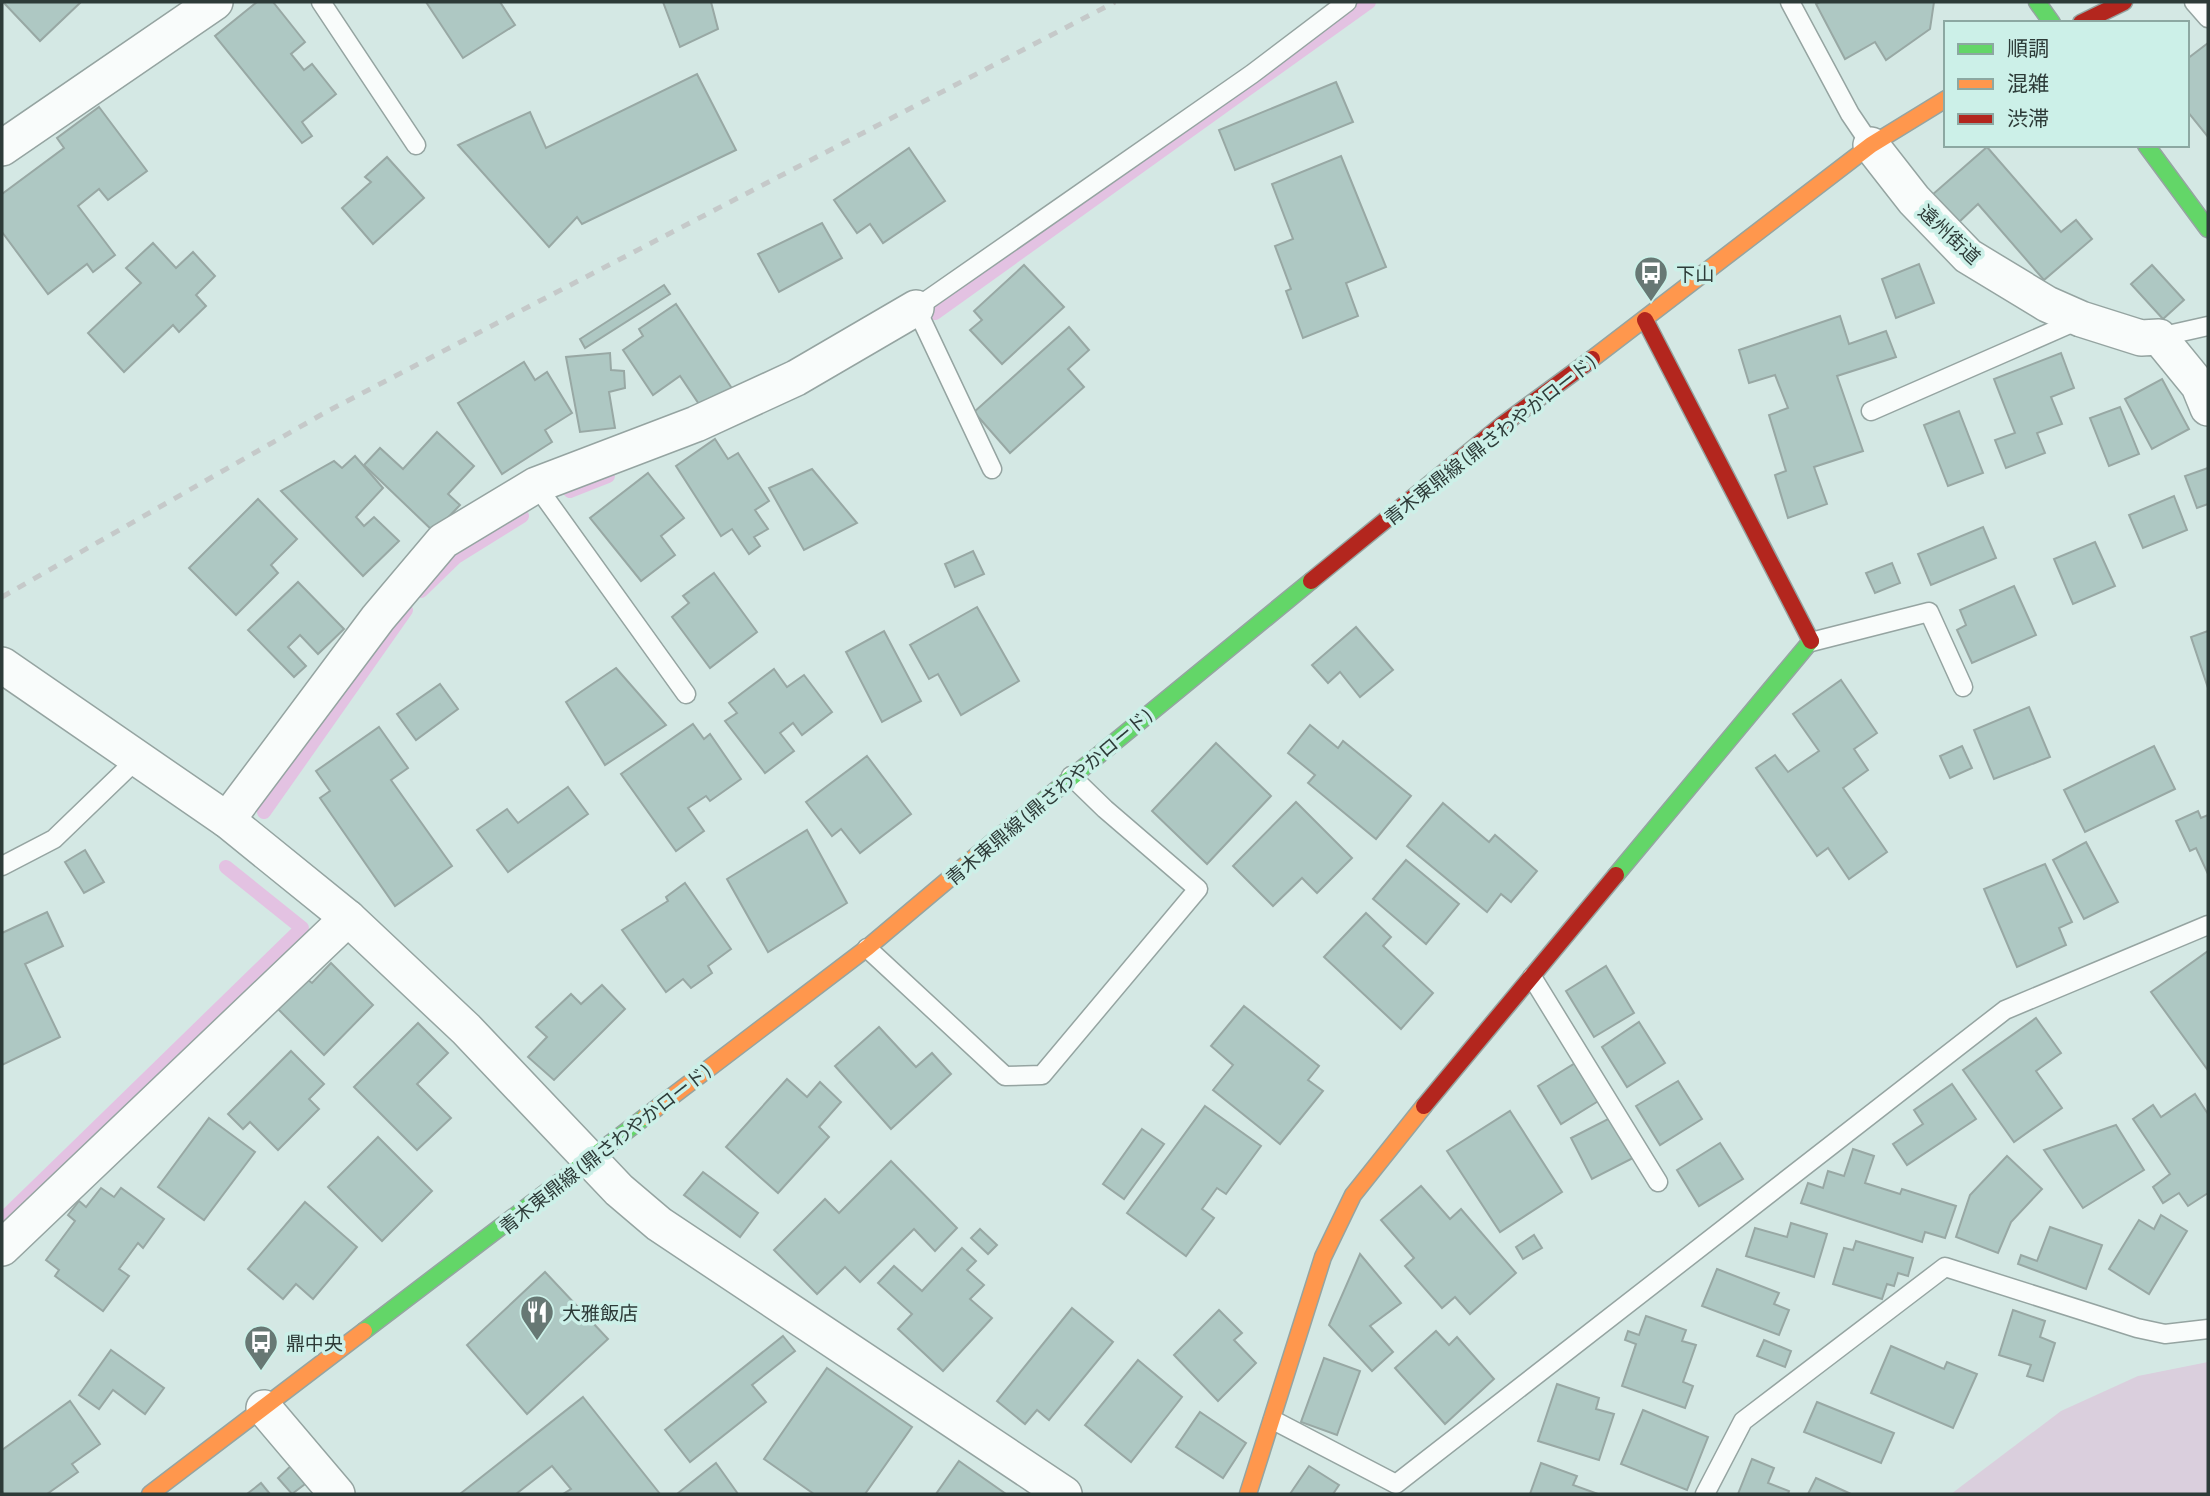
<svg xmlns="http://www.w3.org/2000/svg" width="2210" height="1496" font-family="Barlow,'Noto Sans JP',sans-serif">
<style>
.green{fill:#dacfdd}
.lines{fill:none;stroke-linecap:round;stroke-linejoin:round}
.stream{stroke:#e3c2e2;stroke-width:14}
.building{fill:#aec8c3;stroke:#98a8a4;stroke-width:2}
.lane-casing{stroke:#95a4a1;stroke-width:21}
.street-casing{stroke:#95a4a1;stroke-width:38}
.fast-casing{stroke:#95a4a1;stroke-width:19}
.slow-casing{stroke:#95a4a1;stroke-width:19}
.jam-casing{stroke:#95a4a1;stroke-width:19}
.lane{stroke:#f9fcfb;stroke-width:18}
.street{stroke:#f9fcfb;stroke-width:35}
.fast{stroke:#63d668;stroke-width:16}
.slow{stroke:#ff974d;stroke-width:16}
.jam{stroke:#b3261e;stroke-width:16}
.rail{stroke:#c5c9c9;stroke-width:5;stroke-dasharray:9 9;stroke-linecap:butt}
.labels{text-anchor:middle;dominant-baseline:central;stroke-width:7;stroke-linejoin:round;paint-order:stroke}
.street-label{font-size:19px;fill:#2d3b38;stroke:#ccf0e8}
.poi-label{font-size:19px;fill:#2d3b38;stroke:#ccf0e8;text-anchor:start}
</style>
<rect width="100%" height="100%" fill="#d4e8e4"/>
<polygon class="green" points="2208,1362 2208,1494 1951,1494 2061,1411 2138,1376"/>
<g class="lines">
<g class="stream">
<polyline points="935,313 1369,2"/>
<polyline points="570,491 608,476"/>
<polyline points="421,591 456,557 522,516"/>
<polyline points="264,812 406,610"/>
<polyline points="2,1220 302,928 226,867"/>
</g>
</g>
<g class="building">
<polygon points="3,2 81,2 40,41"/>
<polygon points="257,2 273,2 305,42 291,54 304,70 312,64 336,94 302,122 312,136 302,143 215,36"/>
<polygon points="426,2 500,2 515,25 463,58"/>
<polygon points="663,2 711,2 718,29 680,47"/>
<polygon points="1820,2 1934,2 1930,29 1886,60 1875,42 1845,59 1816,4"/>
<polygon points="2208,43 2208,137 2187,111 2187,59"/>
<polygon points="697,74 736,150 582,224 577,217 549,247 458,145 530,112 546,148"/>
<polygon points="1336,82 1353,122 1235,170 1219,130"/>
<polygon points="99,107 147,171 108,200 99,189 78,206 115,255 93,272 87,264 48,294 2,232 2,194 64,148 57,138"/>
<polygon points="1987,147 2061,232 2076,220 2092,239 2044,280 1978,204 1957,224 1932,195"/>
<polygon points="909,148 945,201 883,243 870,224 857,233 834,200"/>
<polygon points="1341,156 1386,267 1346,283 1358,316 1303,338 1286,291 1291,289 1275,246 1293,239 1272,184"/>
<polygon points="387,157 424,198 373,244 342,208 371,182 365,177"/>
<polygon points="822,223 842,258 779,292 758,254"/>
<polygon points="153,243 176,268 193,252 215,276 196,295 206,306 179,332 173,325 124,372 88,333 141,283 126,268"/>
<polygon points="1919,264 1934,303 1896,318 1882,279"/>
<polygon points="1024,265 1064,307 1002,364 970,330 982,320 974,311"/>
<polygon points="2152,265 2184,300 2163,319 2131,284"/>
<polygon points="664,285 670,294 585,348 580,339"/>
<polygon points="676,304 733,390 703,410 680,376 653,395 623,350 643,336 639,329"/>
<polygon points="1840,316 1849,344 1886,331 1896,357 1837,376 1863,451 1814,467 1827,504 1788,518 1775,475 1786,471 1769,415 1788,408 1775,375 1749,383 1739,350"/>
<polygon points="1069,327 1089,350 1068,369 1084,387 1010,453 974,412"/>
<polygon points="610,353 611,370 624,371 625,388 609,392 615,428 580,432 566,357"/>
<polygon points="2061,353 2074,388 2051,397 2062,424 2037,433 2045,453 2006,468 1995,440 2015,433 1994,379"/>
<polygon points="524,362 535,380 547,372 572,413 545,430 552,442 502,474 458,403"/>
<polygon points="2162,379 2189,429 2152,449 2125,399"/>
<polygon points="2120,407 2139,454 2109,466 2090,418"/>
<polygon points="1959,411 1983,473 1948,486 1924,425"/>
<polygon points="437,432 474,466 448,494 460,505 434,532 364,465 380,448 403,469"/>
<polygon points="715,439 728,459 738,453 769,501 755,510 768,529 754,537 760,546 749,554 732,529 721,536 676,466"/>
<polygon points="355,456 383,488 356,517 364,526 374,517 399,541 363,576 281,491 334,461 342,468"/>
<polygon points="2208,468 2208,504 2197,508 2185,476"/>
<polygon points="812,469 857,523 804,550 769,488"/>
<polygon points="648,473 684,518 661,536 675,555 641,581 590,518"/>
<polygon points="2174,496 2187,530 2143,548 2129,515"/>
<polygon points="258,499 297,539 271,565 278,573 236,615 189,568"/>
<polygon points="1983,527 1996,558 1931,585 1918,554"/>
<polygon points="2095,542 2115,586 2073,604 2054,559"/>
<polygon points="973,551 984,574 955,587 945,564"/>
<polygon points="1892,563 1900,583 1875,593 1866,573"/>
<polygon points="714,573 757,632 710,668 672,617 689,603 683,596"/>
<polygon points="298,582 344,629 318,654 300,635 288,647 306,666 294,677 248,630"/>
<polygon points="2014,586 2036,635 1972,663 1957,630 1966,625 1960,610"/>
<polygon points="977,607 1019,681 961,715 938,674 929,679 910,645"/>
<polygon points="1356,627 1393,670 1360,697 1340,672 1328,683 1312,665"/>
<polygon points="884,631 921,701 882,722 846,652"/>
<polygon points="2208,631 2208,688 2191,637"/>
<polygon points="616,668 666,725 605,765 566,702"/>
<polygon points="774,669 787,687 804,675 832,712 802,735 793,723 780,733 794,751 765,773 725,721 737,713 729,703"/>
<polygon points="1841,680 1877,733 1854,749 1868,770 1843,788 1887,852 1849,879 1828,848 1817,856 1756,768 1775,755 1788,772 1819,751 1793,714"/>
<polygon points="440,684 458,709 416,740 397,714"/>
<polygon points="2029,707 2050,757 1994,779 1974,730"/>
<polygon points="693,724 704,739 710,734 741,779 710,801 706,796 688,808 704,831 676,851 621,774"/>
<polygon points="1310,725 1338,748 1343,741 1411,796 1376,839 1308,783 1315,775 1288,753"/>
<polygon points="379,727 408,768 391,780 452,866 395,906 320,798 330,791 316,771"/>
<polygon points="1216,743 1271,796 1207,864 1152,811"/>
<polygon points="1962,746 1972,768 1950,778 1940,756"/>
<polygon points="2154,746 2175,789 2085,832 2064,790"/>
<polygon points="867,756 911,814 860,853 841,829 832,836 806,802"/>
<polygon points="568,787 588,814 508,872 477,830 507,809 518,823"/>
<polygon points="1296,802 1352,858 1317,893 1302,878 1273,906 1233,866"/>
<polygon points="1443,803 1489,842 1495,835 1537,871 1511,902 1501,894 1487,912 1407,846"/>
<polygon points="2198,811 2201,818 2208,815 2208,874 2196,848 2190,851 2176,821"/>
<polygon points="807,830 847,903 768,952 727,879"/>
<polygon points="2086,842 2118,902 2084,919 2053,860"/>
<polygon points="85,850 104,882 84,893 65,862"/>
<polygon points="1406,860 1459,904 1426,944 1373,899"/>
<polygon points="2045,864 2072,922 2059,928 2066,945 2017,967 1984,889"/>
<polygon points="685,883 731,949 708,966 712,973 691,988 683,979 666,992 622,930 668,901 666,897"/>
<polygon points="47,912 63,946 25,964 60,1037 2,1065 2,933"/>
<polygon points="1366,913 1391,937 1383,946 1433,993 1401,1029 1324,957"/>
<polygon points="2208,951 2208,1068 2207,1069 2151,992"/>
<polygon points="331,963 373,1005 324,1055 277,1008 307,979 312,983"/>
<polygon points="1606,966 1634,1013 1594,1037 1566,991"/>
<polygon points="602,985 625,1009 554,1080 528,1057 547,1037 536,1027 571,994 581,1004"/>
<polygon points="1244,1006 1319,1066 1308,1080 1323,1091 1280,1144 1213,1090 1233,1065 1211,1046"/>
<polygon points="2036,1018 2061,1053 2036,1071 2062,1108 2014,1142 1963,1070"/>
<polygon points="1639,1022 1665,1063 1627,1087 1602,1047"/>
<polygon points="418,1023 448,1053 417,1084 451,1118 417,1150 354,1087"/>
<polygon points="879,1027 916,1067 932,1053 951,1074 891,1129 835,1066"/>
<polygon points="291,1051 324,1084 309,1099 319,1109 278,1150 250,1122 243,1129 228,1114"/>
<polygon points="1577,1062 1600,1100 1561,1124 1538,1086"/>
<polygon points="787,1079 807,1097 820,1082 841,1102 819,1127 829,1137 778,1193 726,1147"/>
<polygon points="1678,1081 1702,1119 1660,1145 1636,1106"/>
<polygon points="1952,1084 1976,1119 1907,1165 1893,1144 1923,1124 1914,1110"/>
<polygon points="2195,1094 2208,1114 2208,1193 2188,1206 2179,1193 2163,1203 2153,1187 2170,1174 2133,1119 2153,1105 2161,1117"/>
<polygon points="1205,1106 1261,1146 1226,1194 1217,1188 1202,1209 1214,1218 1186,1256 1127,1213"/>
<polygon points="1510,1111 1562,1192 1500,1232 1447,1151"/>
<polygon points="1612,1117 1633,1158 1592,1179 1571,1138"/>
<polygon points="209,1118 255,1152 204,1220 158,1187"/>
<polygon points="2116,1125 2144,1170 2083,1208 2044,1150"/>
<polygon points="1142,1129 1164,1144 1124,1199 1103,1184"/>
<polygon points="378,1137 432,1191 382,1241 328,1187"/>
<polygon points="1720,1143 1743,1179 1699,1206 1677,1170"/>
<polygon points="1853,1149 1874,1156 1865,1183 1900,1194 1902,1189 1956,1206 1945,1238 1925,1232 1922,1242 1801,1203 1808,1183 1823,1188 1828,1171 1844,1176"/>
<polygon points="2007,1156 2042,1189 2011,1222 1998,1253 1956,1237 1970,1195"/>
<polygon points="891,1161 957,1228 935,1251 914,1229 860,1282 845,1267 817,1294 774,1250 825,1199 839,1213"/>
<polygon points="703,1172 758,1213 740,1237 684,1195"/>
<polygon points="1421,1186 1450,1219 1461,1209 1516,1273 1470,1314 1455,1297 1442,1308 1405,1266 1414,1258 1381,1220"/>
<polygon points="101,1188 114,1197 121,1188 164,1219 143,1248 138,1243 119,1269 129,1276 103,1311 55,1276 59,1270 46,1260 75,1221 68,1215 79,1201 86,1207"/>
<polygon points="305,1202 357,1247 313,1299 296,1284 283,1299 248,1269"/>
<polygon points="2161,1215 2187,1231 2149,1294 2109,1269 2139,1220 2154,1229"/>
<polygon points="1791,1223 1827,1234 1814,1277 1746,1256 1755,1228 1787,1237"/>
<polygon points="2050,1227 2102,1245 2086,1289 2018,1264 2021,1255 2037,1261"/>
<polygon points="980,1229 997,1245 988,1254 971,1238"/>
<polygon points="1534,1235 1542,1248 1523,1259 1516,1247"/>
<polygon points="1856,1241 1913,1258 1908,1276 1898,1273 1894,1286 1887,1284 1882,1299 1833,1284 1844,1248 1853,1250"/>
<polygon points="962,1248 976,1261 967,1270 984,1285 970,1299 992,1318 943,1371 898,1329 912,1314 878,1283 894,1266 922,1291"/>
<polygon points="1360,1254 1401,1303 1370,1326 1393,1352 1372,1371 1329,1325"/>
<polygon points="1717,1269 1779,1293 1774,1304 1789,1310 1779,1335 1702,1306"/>
<polygon points="545,1272 608,1339 527,1414 467,1345"/>
<polygon points="1072,1308 1113,1342 1049,1420 1037,1410 1025,1424 997,1401"/>
<polygon points="1219,1310 1242,1333 1234,1340 1256,1363 1218,1401 1174,1355"/>
<polygon points="2013,1310 2045,1321 2040,1337 2055,1343 2043,1381 2027,1376 2031,1365 1999,1355"/>
<polygon points="1646,1316 1686,1330 1682,1341 1696,1345 1683,1382 1693,1386 1685,1408 1622,1386 1636,1344 1625,1340 1628,1331 1639,1335"/>
<polygon points="1436,1331 1449,1345 1457,1337 1494,1379 1445,1424 1395,1368"/>
<polygon points="783,1336 795,1351 752,1385 766,1402 690,1462 665,1430"/>
<polygon points="1764,1340 1791,1351 1785,1367 1757,1356"/>
<polygon points="1891,1346 1944,1369 1947,1362 1977,1374 1953,1428 1871,1393"/>
<polygon points="111,1350 164,1388 145,1414 113,1390 99,1409 79,1395"/>
<polygon points="1324,1358 1360,1371 1337,1435 1301,1422"/>
<polygon points="1138,1360 1182,1397 1131,1462 1085,1425"/>
<polygon points="827,1368 912,1427 865,1494 814,1494 764,1459"/>
<polygon points="1557,1384 1599,1398 1596,1409 1614,1414 1599,1460 1538,1441"/>
<polygon points="583,1397 660,1494 563,1494 571,1489 552,1466 516,1494 460,1494"/>
<polygon points="70,1401 100,1444 72,1464 78,1472 47,1494 4,1494 2,1491 2,1450"/>
<polygon points="1817,1402 1894,1433 1881,1463 1804,1432"/>
<polygon points="1643,1410 1708,1437 1687,1490 1621,1464"/>
<polygon points="1200,1412 1246,1443 1223,1478 1176,1447"/>
<polygon points="1752,1459 1774,1468 1768,1483 1789,1491 1788,1494 1738,1494"/>
<polygon points="959,1461 1006,1494 936,1494"/>
<polygon points="294,1463 309,1481 292,1494 278,1478"/>
<polygon points="716,1463 738,1494 677,1494"/>
<polygon points="1541,1463 1577,1476 1573,1485 1598,1494 1530,1494"/>
<polygon points="1309,1466 1339,1485 1333,1494 1290,1494"/>
<polygon points="1816,1478 1851,1494 1808,1494"/>
<polygon points="261,1483 270,1494 247,1494"/>
</g>
<g class="lines">
<g class="lane-casing">
<g id="lane">
<polyline points="321,2 416,145"/>
<polyline points="1790,2 1850,114 1871,145"/>
<polyline points="2194,2 2208,18"/>
<polyline points="2159,337 2208,326"/>
<polyline points="1871,411 2081,319"/>
<polyline points="992,469 916,308 1252,74 1347,2"/>
<polyline points="536,485 686,694"/>
<polyline points="1811,642 1929,612 1963,687"/>
<polyline points="2,866 54,839 137,759"/>
<polyline points="867,948 1005,1076 1042,1075 1198,889 1105,809 1071,776"/>
<polyline points="1532,977 1658,1182"/>
<polyline points="1273,1420 1396,1484 2005,1010 2208,925"/>
<polyline points="1705,1494 1743,1421 1945,1267 2137,1328 2165,1334 2208,1329"/>
</g>
</g>
<g class="street-casing">
<g id="street">
<polyline points="1871,145 1914,200 1968,256 2047,304 2081,319 2141,338 2159,337 2199,386 2208,408"/>
<polyline points="2,148 215,2"/>
<polyline points="2,665 227,820 348,918 466,1029 619,1190 659,1224 1064,1494"/>
<polyline points="227,820 378,618 443,541 536,485 696,424 796,378 916,308"/>
<polyline points="2,1248 348,918"/>
<polyline points="264,1408 337,1494"/>
</g>
</g>
<g class="fast-casing">
<g id="fast">
<polyline points="2037,2 2052,23"/>
<polyline points="2146,145 2208,229"/>
<polyline points="994,841 1311,581"/>
<polyline points="1616,875 1811,641"/>
<polyline points="364,1331 645,1117"/>
</g>
</g>
<g class="slow-casing">
<g id="slow">
<polyline points="1592,359 1871,145 1946,99"/>
<polyline points="645,1117 867,948 994,841"/>
<polyline points="150,1494 364,1331"/>
<polyline points="1248,1494 1323,1257 1353,1195 1424,1106"/>
</g>
</g>
<g class="jam-casing">
<g id="jam">
<polyline points="2081,23 2124,2"/>
<polyline points="1645,320 1811,641"/>
<polyline points="1311,581 1502,425 1592,359"/>
<polyline points="1424,1106 1616,875"/>
</g>
</g>
<use href="#lane" class="lane"/>
<use href="#street" class="street"/>
<use href="#fast" class="fast"/>
<use href="#slow" class="slow"/>
<use href="#jam" class="jam"/>
<polyline class="rail" points="2,597 326,412 1115,2"/>
</g>
<defs>
<g id="bus-pin" transform="scale(1.75)"><path d="M0 17L-7.5 6A9.5 9.5 0 1 1 7.5 6Z" fill="#677874" stroke="#ccf0e8"/><path d="M-5-6H5V4H4V6H2V4H-2V6H-4V4H-5ZM-3.5-4V0h7V-4ZM-3.5 1.2v1.5H-2V1.2ZM2 1.2v1.5H3.5V1.2Z" fill="#fff"/></g>
<g id="restaurant-pin" transform="scale(1.75)"><path d="M0 17L-7.5 6A9.5 9.5 0 1 1 7.5 6Z" fill="#677874" stroke="#ccf0e8"/><path d="M-5-6h1v4h1v-4h1v4h1v-4h1v5L-1.5 .5V6h-2V.5L-5-1ZM5-6V6H3V1.5H1.5Q1.5-4 5-6Z" fill="#fff"/></g>
</defs>
<g fill-rule="evenodd">
<use href="#bus-pin" x="1651" y="273"/>
<use href="#restaurant-pin" x="537" y="1312"/>
<use href="#bus-pin" x="261" y="1342"/>
</g>
<g class="labels">
<g class="street-label">
<text transform="translate(1950 234) rotate(43)">遠州街道</text>
<text transform="translate(1489 440) rotate(-38)">青木東鼎線 (鼎さわやかロード)</text>
<text transform="translate(1048 797) rotate(-40)">青木東鼎線 (鼎さわやかロード)</text>
<text transform="translate(604 1149) rotate(-38)">青木東鼎線 (鼎さわやかロード)</text>
</g>
<g class="poi-label">
<text x="1676" y="273">下山</text>
<text x="562" y="1312">大雅飯店</text>
<text x="286" y="1342">鼎中央</text>
</g>
</g>
<rect width="2210" height="1496" fill="none" stroke="#2d3b38" stroke-width="7"/>
<rect x="1944" y="21" width="245" height="126" fill="#ccf0e8" stroke="#8ca8a2" stroke-width="2"/>
<rect x="1958" y="44" width="35" height="10" fill="#63d668" stroke="#8ca8a2" stroke-width="2"/>
<text x="2007" y="56" font-size="21" fill="#2d3b38">順調</text>
<rect x="1958" y="79" width="35" height="10" fill="#ff974d" stroke="#8ca8a2" stroke-width="2"/>
<text x="2007" y="91" font-size="21" fill="#2d3b38">混雑</text>
<rect x="1958" y="114" width="35" height="10" fill="#b3261e" stroke="#8ca8a2" stroke-width="2"/>
<text x="2007" y="126" font-size="21" fill="#2d3b38">渋滞</text>
</svg>
